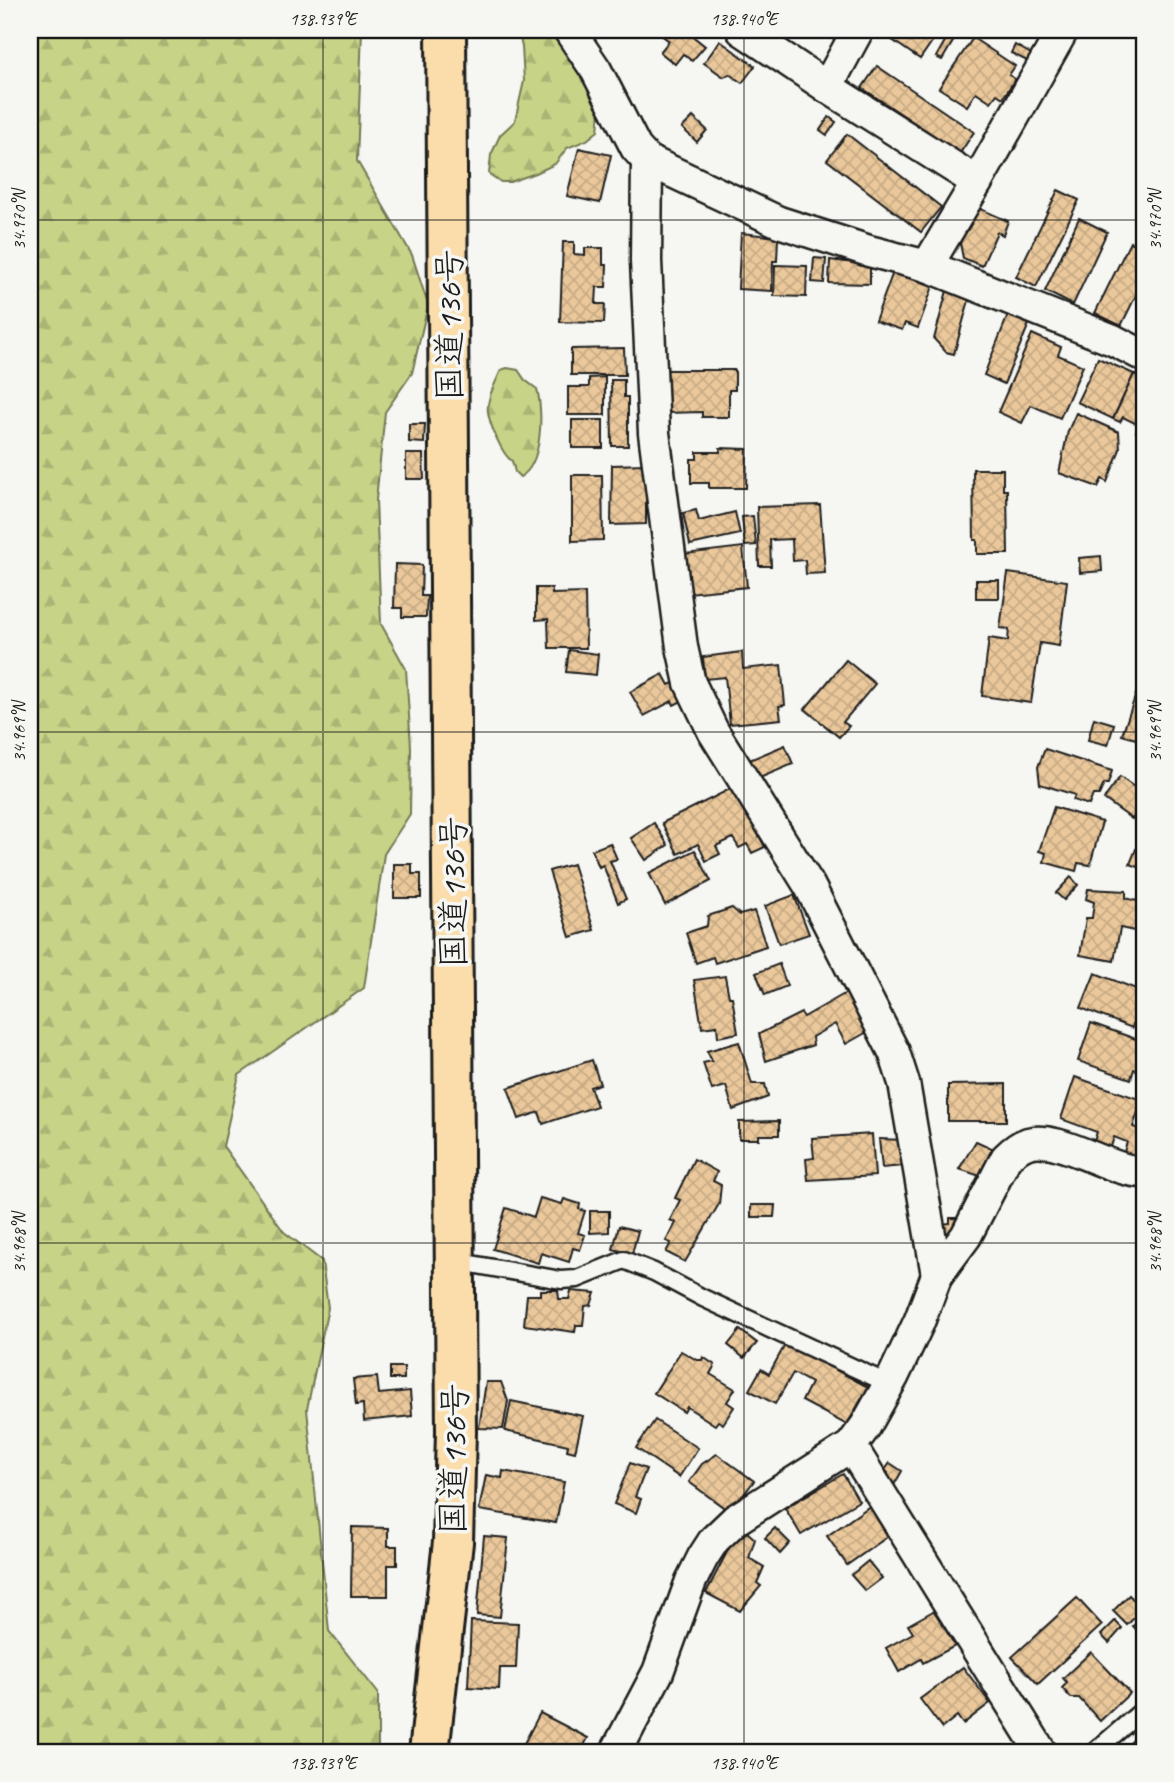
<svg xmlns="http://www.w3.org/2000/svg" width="1174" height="1782" font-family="Caveat,'Klee One',sans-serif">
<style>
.forest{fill:url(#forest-firs);stroke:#727852;stroke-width:2}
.building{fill:url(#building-cross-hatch);stroke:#1c1c1c;stroke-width:2}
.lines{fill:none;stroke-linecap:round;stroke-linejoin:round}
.service-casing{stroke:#1c1c1c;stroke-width:21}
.minor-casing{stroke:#1c1c1c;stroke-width:35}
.trunk-casing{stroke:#1c1c1c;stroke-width:44}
.service{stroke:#f6f6f2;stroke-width:16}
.minor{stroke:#f6f6f2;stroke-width:30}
.trunk{stroke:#faddab;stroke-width:38}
.ticks{fill:none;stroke:#1c1c1c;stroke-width:2;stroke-opacity:0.45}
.labels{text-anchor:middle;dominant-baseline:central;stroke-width:7;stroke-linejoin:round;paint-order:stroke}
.street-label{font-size:35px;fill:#1c1c1c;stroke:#f6f6f2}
.neatline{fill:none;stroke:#1c1c1c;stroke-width:2.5}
.ticks-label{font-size:18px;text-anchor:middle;fill:#1c1c1c}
</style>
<defs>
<pattern id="forest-firs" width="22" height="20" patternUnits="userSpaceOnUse" patternTransform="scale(1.75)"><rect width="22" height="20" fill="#c7d387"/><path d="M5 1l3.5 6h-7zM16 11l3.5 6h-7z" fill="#aab574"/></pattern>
<pattern id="building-cross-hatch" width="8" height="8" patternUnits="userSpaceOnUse" patternTransform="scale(1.75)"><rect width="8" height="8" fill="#eac89b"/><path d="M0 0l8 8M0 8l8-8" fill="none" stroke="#c8ab85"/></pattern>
</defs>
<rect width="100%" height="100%" fill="#f6f6f2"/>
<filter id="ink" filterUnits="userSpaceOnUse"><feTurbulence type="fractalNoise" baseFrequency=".0143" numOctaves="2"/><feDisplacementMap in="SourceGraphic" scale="14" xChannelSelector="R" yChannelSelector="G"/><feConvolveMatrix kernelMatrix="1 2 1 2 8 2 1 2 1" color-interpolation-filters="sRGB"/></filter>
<g filter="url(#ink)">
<g class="forest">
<polygon points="30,30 362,30 357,161 412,255 428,305 412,373 385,412 376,500 381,624 406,669 411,747 410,814 384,854 364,988 239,1075 223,1146 284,1232 322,1261 328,1308 307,1409 329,1631 378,1693 378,1752 30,1752"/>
<polygon points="518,30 551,30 591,89 600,111 598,131 587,140 567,148 555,164 536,173 510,182 501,182 489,174 491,155 500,135 515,121 524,81 522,47"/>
<path d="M 507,368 L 518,370 L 525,380 L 537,389 C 543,411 543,465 520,477 L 515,472 L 512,461 C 502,455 490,425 488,412 C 486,399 496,382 501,370 Z"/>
</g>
<g class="building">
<polygon points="655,30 685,30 705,46 692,61 683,54 675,64 660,52 669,41"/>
<polygon points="884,30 940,30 920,59 882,33"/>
<polygon points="1003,30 1040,30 1033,39 1020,32 1015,39"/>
<polygon points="948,36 954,40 942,60 936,57"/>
<polygon points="973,38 1015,66 1009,75 1015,79 1003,98 997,94 991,102 976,92 967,106 939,88"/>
<polygon points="720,41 755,66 742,83 729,74 724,77 704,63"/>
<polygon points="1015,45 1033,55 1029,62 1011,53"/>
<polygon points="877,66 974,132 960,153 862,88"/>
<polygon points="693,117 707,130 697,142 682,128"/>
<polygon points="829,117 836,122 827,135 820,130"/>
<polygon points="847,134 941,207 921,232 827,160"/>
<polygon points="579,148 611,155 600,203 567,196"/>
<polygon points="1058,190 1079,200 1036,287 1016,277"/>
<polygon points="976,207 1008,221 1003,235 997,232 982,266 963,258 960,243"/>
<polygon points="1079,218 1107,232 1073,305 1045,291"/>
<polygon points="741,233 778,237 777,261 773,261 772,291 738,289"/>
<polygon points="563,242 574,242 574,254 585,255 585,248 603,248 603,265 607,265 606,287 597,287 596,304 605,304 604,323 560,322"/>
<polygon points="1130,242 1144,249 1144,279 1121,326 1095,313"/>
<polygon points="814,258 826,259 824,283 812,282"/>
<polygon points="830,260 870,265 870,284 829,283"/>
<polygon points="775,265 807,266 806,297 774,296"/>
<polygon points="893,272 933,286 918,328 905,323 902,330 875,321"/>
<polygon points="948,287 971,293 954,354 946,352 934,339"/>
<polygon points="1008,315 1029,324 1004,384 984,375"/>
<polygon points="1032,334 1061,347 1058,355 1083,366 1060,418 1031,405 1022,423 998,412"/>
<polygon points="624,348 625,375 571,375 571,349"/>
<polygon points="1098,358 1134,374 1113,419 1077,402"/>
<polygon points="665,370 735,370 735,390 729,390 729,417 702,417 702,412 666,413"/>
<polygon points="1134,374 1144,379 1144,436 1136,432 1139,425 1123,417 1120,422 1113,419"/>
<polygon points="605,377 605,415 568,415 568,387 589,387 589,378"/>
<polygon points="611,380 624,380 624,397 628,397 628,446 612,446"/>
<polygon points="1076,413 1119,432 1120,449 1107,482 1102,479 1098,487 1059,473 1068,431"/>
<rect x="572" y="420" width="31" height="28"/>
<polygon points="409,424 425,424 424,443 409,442"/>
<polygon points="720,448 747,449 746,488 709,488 709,483 691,483 691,459 697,459 697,452 720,452"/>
<polygon points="406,454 423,454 424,479 406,479"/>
<polygon points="646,464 646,524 611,525 612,465"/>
<polygon points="973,469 1003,469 1003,490 1007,490 1008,554 977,554 977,540 974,540"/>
<polygon points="572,475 602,475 603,540 572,541"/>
<polygon points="820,505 825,573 806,574 805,560 793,561 792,539 770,540 771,566 759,566 757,507"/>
<polygon points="696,510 699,521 735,512 740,534 690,545 683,513"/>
<polygon points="753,516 756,545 745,546 742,517"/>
<polygon points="743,547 747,587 689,593 684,554"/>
<polygon points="1101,556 1102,571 1080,573 1079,558"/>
<polygon points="395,564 422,565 421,596 427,596 426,617 402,617 402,608 394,608"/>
<polygon points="1008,573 1067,581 1059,646 1040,643 1031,703 982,696 989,638 1008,641 1009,629 1000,628"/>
<rect x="976" y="580" width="23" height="18"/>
<polygon points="536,588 552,588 552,594 585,593 586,648 549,648 548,619 536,620"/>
<polygon points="569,650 598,654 596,675 566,672"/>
<polygon points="742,652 743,669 781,665 785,705 779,706 781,719 730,724 725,677 705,679 703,657"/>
<polygon points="846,660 875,684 843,722 849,726 839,737 805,709"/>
<polygon points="663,674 669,685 677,681 686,699 674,705 672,701 644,716 630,692"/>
<polygon points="1136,694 1144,697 1144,714 1136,739 1122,735"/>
<polygon points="1094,718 1114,724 1108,745 1088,740"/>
<polygon points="785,745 793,764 755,780 747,761"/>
<polygon points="1045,749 1112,771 1108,784 1104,784 1099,795 1093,795 1089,805 1073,800 1075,795 1040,784 1038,767"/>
<polygon points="1120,777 1144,794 1144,802 1132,819 1104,799"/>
<polygon points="734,787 765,847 752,853 747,844 739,848 733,838 716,846 720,854 706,861 698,844 678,854 662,823"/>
<polygon points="1054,807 1102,822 1090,865 1078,863 1076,871 1044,862 1046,853 1039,851"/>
<polygon points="654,823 668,845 646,860 631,838"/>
<polygon points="610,843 617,859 610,861 626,899 618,903 603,865 599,867 592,850"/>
<polygon points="1136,849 1144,852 1144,869 1130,864"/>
<polygon points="695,850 711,881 665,905 649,873"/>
<polygon points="394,864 412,864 412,874 421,874 421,898 394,898"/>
<polygon points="573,864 594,930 570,937 549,871"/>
<polygon points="1071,877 1078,885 1064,900 1056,893"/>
<polygon points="1088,889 1126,891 1126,898 1144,903 1144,933 1120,928 1114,961 1080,955 1086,918 1092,918 1094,902 1086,899"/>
<polygon points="794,895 809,934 779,944 765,906"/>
<polygon points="732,908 740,915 754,911 766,946 715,963 713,957 696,963 686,933 707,926 708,916"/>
<polygon points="779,964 787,986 765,995 756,973"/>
<polygon points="1095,973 1144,992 1132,1028 1081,1008"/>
<polygon points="725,976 729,997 732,997 738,1033 718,1037 717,1026 702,1028 694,980"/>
<polygon points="846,993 869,1031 846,1044 835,1024 812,1037 813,1045 766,1061 759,1034 801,1013 804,1017"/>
<polygon points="1091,1023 1144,1042 1144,1073 1134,1069 1131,1079 1078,1061"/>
<polygon points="739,1042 752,1084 765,1084 768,1097 733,1110 726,1086 712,1090 703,1063 712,1061 707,1051"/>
<polygon points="592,1060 600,1084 590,1087 597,1106 543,1124 539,1112 519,1119 508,1088"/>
<polygon points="1075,1077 1142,1100 1133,1127 1144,1131 1144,1159 1122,1158 1127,1142 1114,1137 1111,1147 1094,1141 1097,1132 1061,1119"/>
<polygon points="1006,1084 1006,1121 948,1121 948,1085"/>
<polygon points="779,1121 779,1135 759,1135 759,1139 739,1139 739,1122"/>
<polygon points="872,1134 875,1176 808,1180 806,1159 814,1158 812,1138"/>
<polygon points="879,1139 903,1140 903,1166 882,1168"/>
<polygon points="976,1141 996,1150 983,1177 959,1169"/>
<polygon points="694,1159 717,1172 713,1181 721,1185 719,1204 685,1262 666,1252 671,1243 666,1241 676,1223 670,1220 680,1200 675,1198"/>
<polygon points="540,1198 562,1204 564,1199 580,1204 579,1209 585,1211 578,1233 585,1235 580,1250 573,1248 569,1262 541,1253 538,1263 493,1249 506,1208 534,1217"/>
<polygon points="751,1205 775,1205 774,1217 751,1217"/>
<polygon points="590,1211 609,1211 609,1232 590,1233"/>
<polygon points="950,1218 963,1218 946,1242 940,1224 950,1223"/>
<polygon points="619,1226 638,1231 632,1254 613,1249"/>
<polygon points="540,1290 558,1290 559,1299 569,1299 571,1291 595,1293 591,1305 585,1306 583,1325 576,1325 575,1332 524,1325 527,1295 540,1295"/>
<polygon points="740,1330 757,1343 744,1358 728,1345"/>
<polygon points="786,1343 868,1387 847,1425 802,1401 811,1383 793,1373 775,1404 749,1390 761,1369 769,1374"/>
<polygon points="681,1351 697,1360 702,1360 703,1357 715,1365 710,1374 735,1389 727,1402 734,1407 723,1424 718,1421 715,1425 687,1407 684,1412 654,1393"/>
<rect x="390" y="1367" width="14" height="12"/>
<polygon points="377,1377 379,1394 410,1391 412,1416 364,1421 363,1404 356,1405 353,1379"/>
<polygon points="486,1382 501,1382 508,1401 503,1429 479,1428"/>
<polygon points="511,1401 583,1416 575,1452 567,1450 568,1445 505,1431"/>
<polygon points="655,1420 698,1448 679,1477 636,1448"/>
<polygon points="717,1454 754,1481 730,1512 689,1482 702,1464"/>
<polygon points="630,1463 646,1469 635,1497 641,1499 636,1513 614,1504"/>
<polygon points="890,1463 902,1471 894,1485 886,1479 888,1473 885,1470"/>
<polygon points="503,1471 564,1482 556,1523 479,1510 486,1475 502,1478"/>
<polygon points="843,1474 859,1501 801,1535 785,1508"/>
<polygon points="870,1506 890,1535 847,1565 827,1536"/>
<polygon points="352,1527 388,1528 388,1546 397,1546 397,1565 388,1565 388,1596 351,1596"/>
<polygon points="775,1528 790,1543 780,1554 765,1538"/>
<polygon points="747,1532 755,1539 749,1558 764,1567 757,1583 761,1586 740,1611 706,1593 731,1544"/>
<polygon points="484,1536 508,1538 500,1617 477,1615"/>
<polygon points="868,1561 882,1578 865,1591 851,1575"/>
<polygon points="1129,1595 1143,1609 1127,1625 1113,1611"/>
<polygon points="1077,1598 1102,1625 1038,1684 1012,1657"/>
<polygon points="935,1610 955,1646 923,1663 921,1659 899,1672 886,1648 913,1633 908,1625"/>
<polygon points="1144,1615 1144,1638 1133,1626"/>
<polygon points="471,1621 518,1623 516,1668 500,1668 499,1689 468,1687"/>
<polygon points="1115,1621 1122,1628 1109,1643 1101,1635"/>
<polygon points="1091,1652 1130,1693 1100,1721 1079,1698 1071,1698 1062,1688 1067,1683 1063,1678"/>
<polygon points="963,1667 990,1703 963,1724 957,1716 942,1728 920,1699"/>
<polygon points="540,1713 588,1738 581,1751 584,1752 520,1751"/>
<polygon points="1144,1729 1144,1752 1135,1752 1128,1745"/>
</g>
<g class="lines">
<g class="service-casing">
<g id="service">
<polyline points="455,1261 561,1280 577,1279 624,1260 654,1272 703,1298 889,1384"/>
<polyline points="1094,1752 1144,1709"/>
</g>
</g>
<g class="minor-casing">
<g id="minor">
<polyline points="569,30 596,70 636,148 647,160 779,222 869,251 927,266 1113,340 1144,356"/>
<polyline points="742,30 827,87 977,182 1063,30"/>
<polyline points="827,87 858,30"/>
<polyline points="647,160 646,261 654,433 682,647 690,683 713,731 809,885 894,1052 904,1083 937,1275"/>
<polyline points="927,266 977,182"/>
<polyline points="851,1446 1041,1752"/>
<path d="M 616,1752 L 658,1672 L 691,1581 L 703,1557 L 714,1540 L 735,1520 L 851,1446 L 865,1427 L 893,1377 L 919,1322 L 937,1275 L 966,1236 L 1006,1158 C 1012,1152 1019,1146 1028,1143 C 1059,1134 1110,1172 1144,1172"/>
</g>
</g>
<g class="trunk-casing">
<polyline id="trunk" points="429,1752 453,1542 456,1432 446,30"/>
</g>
<use href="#service" class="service"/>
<use href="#minor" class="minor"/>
<use href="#trunk" class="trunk"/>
</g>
</g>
<path class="ticks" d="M 323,30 L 323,1752M 744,30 L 744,1752M 30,220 L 1144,220M 30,732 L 1144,732M 30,1243 L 1144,1243"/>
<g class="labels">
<g class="street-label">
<text transform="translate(449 325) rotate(-90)">国道136号</text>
<text transform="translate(453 892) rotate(-90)">国道136号</text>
<text transform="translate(454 1459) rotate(-89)">国道136号</text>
</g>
</g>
<rect width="1174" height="1782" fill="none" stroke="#f6f6f2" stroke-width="77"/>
<rect x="38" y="38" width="1098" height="1706" class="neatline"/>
<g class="ticks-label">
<text x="323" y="25">138.939°E</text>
<text x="744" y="25">138.940°E</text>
<text transform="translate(19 220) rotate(-90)" y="6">34.970°N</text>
<text transform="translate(1155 220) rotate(-90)" y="6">34.970°N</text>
<text transform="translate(19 732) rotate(-90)" y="6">34.969°N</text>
<text transform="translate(1155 732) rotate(-90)" y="6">34.969°N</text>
<text transform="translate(19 1243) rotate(-90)" y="6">34.968°N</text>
<text transform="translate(1155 1243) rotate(-90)" y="6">34.968°N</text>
<text x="323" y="1769">138.939°E</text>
<text x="744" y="1769">138.940°E</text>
</g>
</svg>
